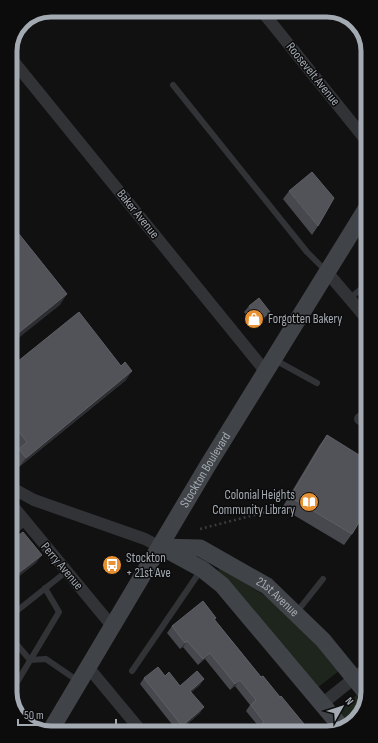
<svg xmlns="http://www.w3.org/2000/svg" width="378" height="743" font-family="'Sofia Sans Condensed',sans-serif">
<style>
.green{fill:#1d251d}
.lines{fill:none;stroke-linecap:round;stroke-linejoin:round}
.path{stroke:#383a3e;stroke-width:2.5;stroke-dasharray:2 3;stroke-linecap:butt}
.lane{stroke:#323337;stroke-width:6}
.street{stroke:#323337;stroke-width:12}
.secondary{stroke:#404347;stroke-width:17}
.wall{fill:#47484d}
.shaded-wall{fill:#2d2e31}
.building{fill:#515358;stroke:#5e6066}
.labels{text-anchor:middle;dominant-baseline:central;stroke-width:3;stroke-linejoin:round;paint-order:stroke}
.street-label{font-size:13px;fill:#a3aab2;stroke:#0c0c0d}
.poi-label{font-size:13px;fill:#a3aab2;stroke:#0c0c0d;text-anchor:start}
.rim{fill:none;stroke:#a3aab2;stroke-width:5}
</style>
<rect width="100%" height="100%" fill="#111112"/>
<g class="green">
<polygon points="220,567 270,599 300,625 339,671 317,688 231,584 218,570"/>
<polygon points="358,694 365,702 361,715 348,725 337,711"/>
</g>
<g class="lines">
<polyline class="path" points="200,529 270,511"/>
<g class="lane">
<polyline points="173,85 307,252 326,271"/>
<polyline points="350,298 366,285"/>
<polyline points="275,360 317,383"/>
<polyline points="12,533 26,522"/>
<polyline points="296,613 323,579"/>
<polyline points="13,614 67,571"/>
<polyline points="13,640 30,660 46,659 78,681"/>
<polyline points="132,671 201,570"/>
<polyline points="13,689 59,612 45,588"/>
</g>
<g class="street">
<polyline points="261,10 365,139"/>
<polyline points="10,57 266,372"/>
<polyline points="327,272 366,318"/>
<polyline points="360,419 367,414"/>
<polyline points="12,488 34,500 145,539 160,547"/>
<polyline points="12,505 112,626"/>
<polyline points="88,667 142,732"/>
<polyline points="322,704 368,667"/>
</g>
<g class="secondary">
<path id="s1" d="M 160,547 L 200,548 L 267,586 L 323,640 L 367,694"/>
<polyline points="165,549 202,569 222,585 343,729"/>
<path id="s2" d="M 49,733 L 208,465 L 366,209"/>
</g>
</g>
<g class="wall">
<polygon points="289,191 318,226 312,235 283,199"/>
<polygon points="249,306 265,318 255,326 244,312"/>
<polygon points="12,366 126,380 19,467 12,458 18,449 12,441"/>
<polygon points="327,435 352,534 344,545 282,508 319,446"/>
<polygon points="368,586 368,592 365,589"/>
<polygon points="216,618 215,620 261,677 280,697 309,730 256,731 259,727 246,711 250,705 235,686 230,690 205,659 198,665 183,647 180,649 167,633 172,626"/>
<polygon points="165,676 180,686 200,685 191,692 200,713 178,732 140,684 144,678"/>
</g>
<g class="shaded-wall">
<polygon points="67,294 60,305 11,344 11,339"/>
<polygon points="270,312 265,318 255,326 260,320"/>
<polygon points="132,371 126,380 19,467 26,458"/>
<polygon points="42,555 36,563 12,582 12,578"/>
<polygon points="187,641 183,647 180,649 185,643"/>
<polygon points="210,653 205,659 198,665 203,659"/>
<polygon points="204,679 200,685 186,697 190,691"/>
<polygon points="240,680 235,686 230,690 235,684"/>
<polygon points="204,707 200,713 178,732 182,726"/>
</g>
<g class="building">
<polygon points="312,172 334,198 318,226 289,191"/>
<polygon points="11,224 67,294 11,339"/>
<polygon points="259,298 270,312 260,320 249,306"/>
<polygon points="79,312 121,366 125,362 132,371 26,458 19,449 27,442 12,423 12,366"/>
<polygon points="327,435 367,460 367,509 352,534 290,497"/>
<polygon points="23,532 42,555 12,578 12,540"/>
<polygon points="203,601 216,618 214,619 261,677 263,676 280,697 281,696 309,730 263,731 259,726 264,722 251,705 256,700 240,680 235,684 210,653 203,659 187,641 185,643 172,626"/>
<polygon points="13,631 17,633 13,640"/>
<polygon points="158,667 165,676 169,672 180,686 197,671 204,679 190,691 204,707 182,726 144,678"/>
<polygon points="214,728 217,731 211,731"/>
<polygon points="115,729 118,732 111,732"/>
</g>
<defs>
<g id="shop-disc" transform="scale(1)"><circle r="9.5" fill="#e89133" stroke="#0c0c0d"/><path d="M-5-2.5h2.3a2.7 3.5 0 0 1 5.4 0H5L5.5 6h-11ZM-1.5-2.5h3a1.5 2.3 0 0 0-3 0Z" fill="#fff"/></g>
<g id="library-disc" transform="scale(1)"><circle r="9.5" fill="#e89133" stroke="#0c0c0d"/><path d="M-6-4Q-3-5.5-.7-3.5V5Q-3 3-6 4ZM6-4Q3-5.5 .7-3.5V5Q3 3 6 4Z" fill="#fff"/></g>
<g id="bus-disc" transform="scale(1)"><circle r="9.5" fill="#e89133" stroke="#0c0c0d"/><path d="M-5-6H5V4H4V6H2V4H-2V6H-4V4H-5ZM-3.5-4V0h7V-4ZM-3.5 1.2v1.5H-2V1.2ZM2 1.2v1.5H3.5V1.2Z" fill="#fff"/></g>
</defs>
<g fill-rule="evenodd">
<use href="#shop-disc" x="254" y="319"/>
<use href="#library-disc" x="309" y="502"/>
<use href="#bus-disc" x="112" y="565"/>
</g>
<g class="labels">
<g class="street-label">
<text transform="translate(313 74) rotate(51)">Roosevelt Avenue</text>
<text transform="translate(138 214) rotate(51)">Baker Avenue</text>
<text stroke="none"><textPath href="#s2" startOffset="306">Stockton Boulevard</textPath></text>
<text transform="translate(62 566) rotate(50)">Perry Avenue</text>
<text stroke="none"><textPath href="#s1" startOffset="132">21st Avenue</textPath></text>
</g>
<g class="poi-label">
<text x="268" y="319">Forgotten Bakery</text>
<text x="295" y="495" text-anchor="end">Colonial Heights<tspan x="295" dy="15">Community Library</tspan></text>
<text x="126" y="558">Stockton<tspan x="126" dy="15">+ 21st Ave</tspan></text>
</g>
</g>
<path d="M0 0H378V743H0ZM51 17H327A34 34 0 0 1 361 51V692A34 34 0 0 1 327 726H51A34 34 0 0 1 17 692V51A34 34 0 0 1 51 17Z" fill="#0c0c0d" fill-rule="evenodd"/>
<path class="rim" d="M51 17H327A34 34 0 0 1 361 51V692A34 34 0 0 1 327 726H51A34 34 0 0 1 17 692V51A34 34 0 0 1 51 17Z"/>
<g transform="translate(342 707) rotate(51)" stroke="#0c0c0d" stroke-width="3" paint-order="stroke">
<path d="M0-3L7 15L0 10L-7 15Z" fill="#a3aab2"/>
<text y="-6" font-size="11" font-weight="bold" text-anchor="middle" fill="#a3aab2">N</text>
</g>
<path d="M18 719v6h98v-6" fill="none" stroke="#a3aab2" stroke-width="2"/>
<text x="24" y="719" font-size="12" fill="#a3aab2" stroke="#0c0c0d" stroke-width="3" paint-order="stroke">50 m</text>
</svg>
